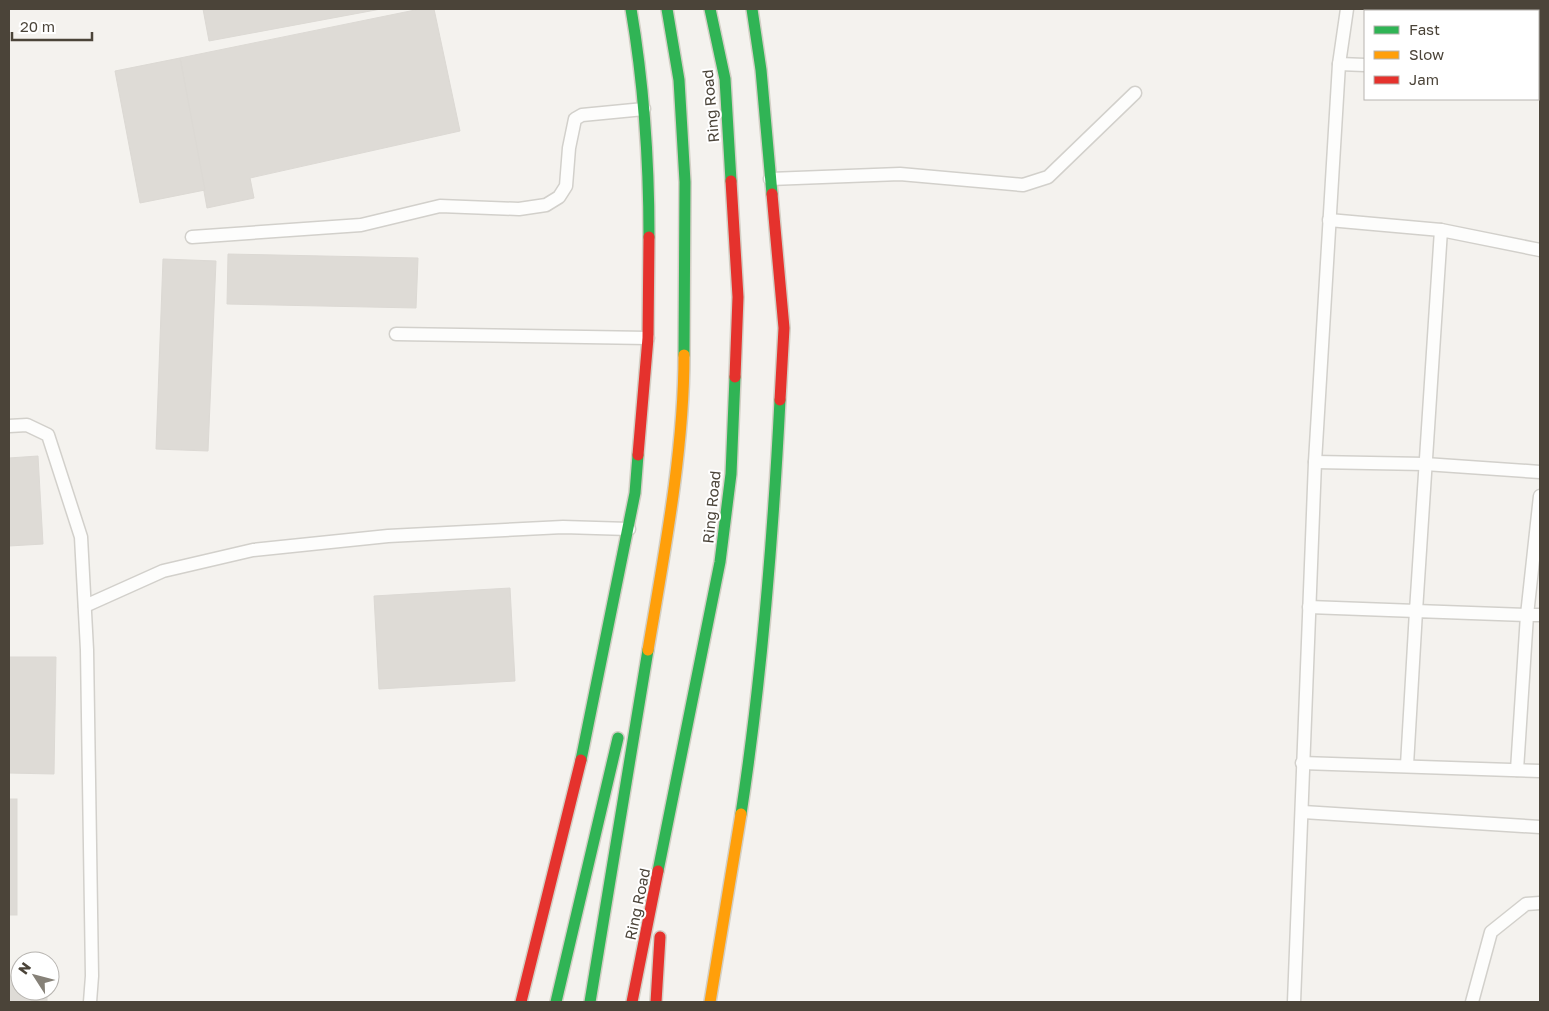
<svg xmlns="http://www.w3.org/2000/svg" width="1549" height="1011" font-family="'Golos Text',sans-serif">
<style>
.building{fill:#dedbd6;stroke:#dcd9d4}
.lines{fill:none;stroke-linecap:round;stroke-linejoin:round}
.lane-casing{stroke:#d2d0cb;stroke-width:15}
.fast-casing{stroke:#d3cfc5;stroke-width:14}
.slow-casing{stroke:#d3cfc5;stroke-width:14}
.jam-casing{stroke:#d3cfc5;stroke-width:14}
.lane{stroke:#fdfdfc;stroke-width:12}
.fast{stroke:#30b455;stroke-width:11}
.slow{stroke:#ff9f0a;stroke-width:11}
.jam{stroke:#e5322d;stroke-width:11}
.labels{text-anchor:middle;dominant-baseline:central;stroke-width:4;stroke-linejoin:round;paint-order:stroke}
.street-label{font-size:15px;fill:#4b4439;stroke:#fff}
</style>
<rect width="100%" height="100%" fill="#f4f2ee"/>
<g class="building">
<polygon points="203,9 381,9 209,41"/>
<polygon points="420,9 434,9 460,131 250,178 254,198 207,208 180,58"/>
<polygon points="180,58 205,190 140,203 115,71"/>
<polygon points="228,254 418,258 416,308 227,304"/>
<polygon points="163,259 216,261 208,451 156,449"/>
<polygon points="38,456 43,544 9,546 9,458"/>
<polygon points="510,588 515,681 379,689 374,596"/>
<polygon points="9,657 56,657 54,774 9,773"/>
<rect x="9" y="799" width="8" height="116"/>
<polygon points="9,976 20,976 20,991 47,991 47,1002 9,1002"/>
</g>
<g class="lines">
<g class="lane-casing">
<g id="lane">
<polyline points="1339,64 1365,65"/>
<polyline points="1538,72 1540,72"/>
<polyline points="770,179 900,174 1023,185 1048,177 1135,93"/>
<polyline points="1329,220 1441,230"/>
<polyline points="192,237 361,225 440,206 519,209 546,205 559,197 566,186 569,148 575,119 582,115 644,109"/>
<polyline points="396,334 648,338"/>
<polyline points="9,426 27,425 48,435 81,537 87,650 92,976 90,1002"/>
<polyline points="1315,462 1425,464 1540,472"/>
<polyline points="85,606 163,571 253,550 388,536 563,527 629,529"/>
<polyline points="1309,607 1416,611 1441,230 1540,250"/>
<polyline points="1302,763 1540,771"/>
<polyline points="1407,765 1416,611 1527,615 1540,496"/>
<polyline points="1517,770 1527,615 1540,615"/>
<polyline points="1303,812 1540,827"/>
<polyline points="1294,1002 1315,462 1339,64 1347,9"/>
<polyline points="1472,1002 1491,932 1526,904 1540,903"/>
</g>
</g>
<g class="fast-casing">
<g id="fast">
<path d="M 631,9 C 644,85 649,160 649,237"/>
<polyline points="667,9 679,80 685,182 684,355"/>
<polyline points="710,9 725,79 731,181"/>
<polyline points="752,9 761,70 772,194"/>
<polyline points="581,760 635,493 638,455"/>
<path d="M 741,814 C 762,677 773,539 780,400"/>
<polyline points="658,871 720,562 731,474 735,377"/>
<polyline points="556,1002 618,738"/>
<polyline points="590,1002 648,650"/>
</g>
</g>
<g class="slow-casing">
<g id="slow">
<path d="M 648,650 C 664,555 684,451 684,355"/>
<polyline points="710,1002 741,814"/>
</g>
</g>
<g class="jam-casing">
<g id="jam">
<polyline points="731,181 738,297 735,377"/>
<polyline points="772,194 784,328 780,400"/>
<polyline points="638,455 648,338 649,237"/>
<polyline points="521,1002 581,760"/>
<polyline points="632,1002 658,871"/>
<polyline points="656,1002 660,937"/>
</g>
</g>
<use href="#lane" class="lane"/>
<use href="#fast" class="fast"/>
<use href="#slow" class="slow"/>
<use href="#jam" class="jam"/>
</g>
<g class="labels">
<g class="street-label">
<text transform="translate(710 106) rotate(-95)">Ring Road</text>
<text transform="translate(711 507) rotate(-84)">Ring Road</text>
<text transform="translate(637 904) rotate(-78)">Ring Road</text>
</g>
</g>
<rect width="1549" height="1011" fill="none" stroke="#4b4439" stroke-width="20"/>
<rect x="1364" y="10" width="175" height="90" fill="#ffffff" stroke="#b7b4b0"/>
<rect x="1374" y="26" width="25" height="8" fill="#30b455" stroke="#b7b4b0"/>
<text x="1409" y="35" font-size="15" fill="#4b4439">Fast</text>
<rect x="1374" y="51" width="25" height="8" fill="#ff9f0a" stroke="#b7b4b0"/>
<text x="1409" y="60" font-size="15" fill="#4b4439">Slow</text>
<rect x="1374" y="76" width="25" height="8" fill="#e5322d" stroke="#b7b4b0"/>
<text x="1409" y="85" font-size="15" fill="#4b4439">Jam</text>
<g transform="translate(35 976) rotate(306)"><circle r="24" fill="#ffffff" stroke="#b7b4b0"/>
<path d="M0-4L9 19L0 12L-9 19Z" fill="#868178"/>
<text y="-8" font-size="14" font-weight="bold" text-anchor="middle" fill="#4b4439">N</text>
</g>
<path d="M12 32v8h80v-8" fill="none" stroke="#4b4439" stroke-width="2.5"/>
<text x="20" y="32" font-size="15" fill="#4b4439" stroke="#ffffff" stroke-width="4" paint-order="stroke">20 m</text>
</svg>
